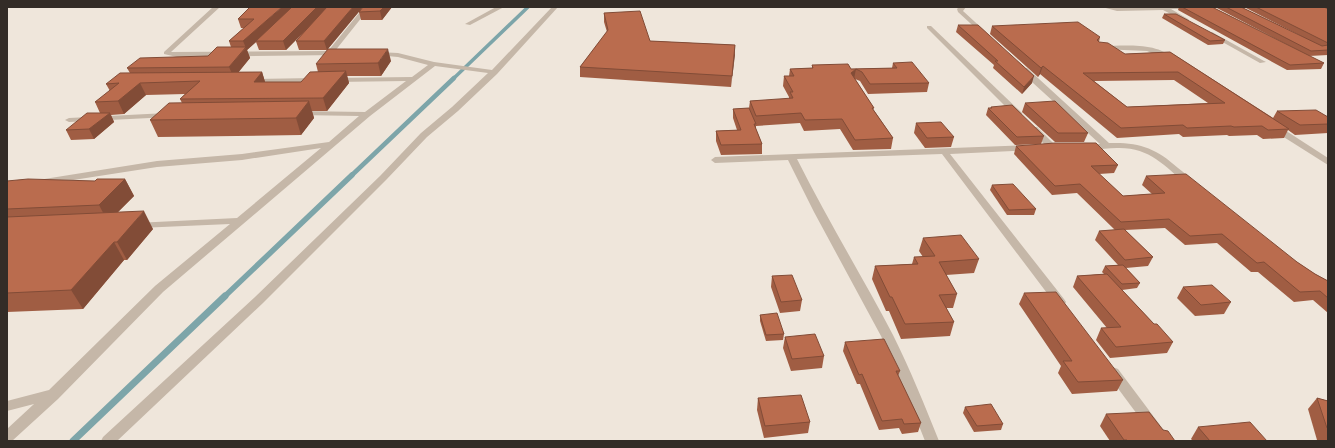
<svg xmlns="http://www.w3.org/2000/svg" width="1335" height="448" font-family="'Roboto Condensed',sans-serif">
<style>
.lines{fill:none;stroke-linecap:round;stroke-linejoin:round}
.stream-far3{stroke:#7da5a9;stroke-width:3.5}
.stream-far2{stroke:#7da5a9;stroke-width:4.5}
.stream-far1{stroke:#7da5a9;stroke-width:5.5}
.stream{stroke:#7da5a9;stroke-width:7}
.minor{fill:#c5b7a8;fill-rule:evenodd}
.wall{fill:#a05d43;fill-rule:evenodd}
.shaded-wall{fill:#824c37}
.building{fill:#ba6c4e;stroke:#824c37;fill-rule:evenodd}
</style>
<rect width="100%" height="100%" fill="#efe6db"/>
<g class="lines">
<polyline class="stream-far3" points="453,79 528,7"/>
<polyline class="stream-far2" points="351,176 454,78"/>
<polyline class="stream-far1" points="224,297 352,175"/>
<polyline class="stream" points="73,441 225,296"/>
<g class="minor">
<polygon points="213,7 220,7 171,52 328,51 364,7 370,7 335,51 341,53 338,55 177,57 164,54 164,52"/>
<polygon points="496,7 504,7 470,25 465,24"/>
<polygon points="552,7 558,7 497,74 458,111 427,137 386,180 263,303 117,441 101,441 103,437 255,297 380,176 421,133 452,107 488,73 435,66 370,116 163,292 58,399 12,441 7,441 7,429 34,404 7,411 7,401 49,390 155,286 230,224 139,228 134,225 135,223 237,218 321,148 242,160 157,167 41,185 38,184 36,182 38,180 157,161 242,154 329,142 359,116 299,115 295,113 296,111 365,112 406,81 335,82 331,80 332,78 412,77 428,65 398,57 376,55 375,54 378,52 398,53 434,62 492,70"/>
<polygon points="959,7 966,7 963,11 986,32 986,34 982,34 958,12 957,9"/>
<polygon points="1102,7 1193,7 1190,9 1171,9 1188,19 1189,20 1186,22 1163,10 1117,11"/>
<polygon points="927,26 931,26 1022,113 1022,117 1016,117 927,28"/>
<polygon points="1212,32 1264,61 1266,62 1260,63 1210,35 1209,34"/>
<path d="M 1103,46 C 1125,46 1157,42 1174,59 L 1171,61 L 1147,51 L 1101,49 L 1100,48 Z"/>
<path d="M 1021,68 L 1027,68 L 1109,143 C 1139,142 1156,148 1178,168 C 1184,173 1190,177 1195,183 L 1190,186 L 1187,185 C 1164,165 1149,147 1117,148 C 1106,148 1094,151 1083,149 L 1082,147 L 1083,145 L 1100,144 L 1021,72 Z"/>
<polygon points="315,78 319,80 318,82 251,83 247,81 251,79"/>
<polygon points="167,113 171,115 170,117 69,122 65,120 69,118"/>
<polygon points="1271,125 1277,125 1328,158 1328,165 1271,129 1270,127"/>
<polygon points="1031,127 1037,127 1055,145 1056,147 1055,149 1049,149 1031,131 1030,129"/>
<path d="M 1028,145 L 1031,146 L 1032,148 L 1031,150 L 950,154 L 1064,299 L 1066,302 L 1064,305 L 1056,305 L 942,154 L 797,159 C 827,219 862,276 893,335 C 910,369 925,406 939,441 L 925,441 L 908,398 L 881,336 L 814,212 L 788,160 L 715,163 L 711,160 L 715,157 Z"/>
<polygon points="1113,367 1118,369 1172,441 1157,441 1108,375 1107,372 1108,369"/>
</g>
</g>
<g class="wall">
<polygon points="392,7 382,20 361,20 359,12 360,10 327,50 299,50 296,41 302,34 286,50 259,50 256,42 247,50 250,58 238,72 262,72 265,82 301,82 318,72 316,64 391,61 381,76 347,76 349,83 327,111 312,111 314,118 301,135 158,137 150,120 182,103 180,99 185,94 146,95 124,114 111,115 114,122 94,139 71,140 66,130 100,113 95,102 110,91 106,84 130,73 127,68 208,56 231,47 229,41 244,28 241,28 238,19"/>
<polygon points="1179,7 1212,7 1305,54 1215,7 1241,7 1315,43 1244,7 1324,7 1328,9 1328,55 1309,56 1324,63 1321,69 1287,70 1178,10"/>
<polygon points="604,13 650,41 735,45 731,87 580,77 580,67 607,32 604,22"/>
<polygon points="1164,14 1225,40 1223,44 1208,45 1162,18"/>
<polygon points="958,25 1032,83 1022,94 993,68 994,65 956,32"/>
<path d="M 992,26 L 1100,37 L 1099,42 L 1125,54 L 1170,52 L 1273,118 L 1277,111 L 1328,117 L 1328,133 L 1295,135 L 1288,130 L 1284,138 L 1263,139 L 1257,135 L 1229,136 L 1227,135 L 1183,137 L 1179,134 L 1117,138 L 1040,74 L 1038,77 L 990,34 ZM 1174,80 L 1208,103 L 1127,107 L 1094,81 Z"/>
<polygon points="893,63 929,83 927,92 868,94 860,81 855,79 874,108 873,109 893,138 891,149 853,150 840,129 804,131 800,123 756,126 756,129 762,144 762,154 721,155 716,141 716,131 737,130 733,118 733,109 749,108 750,101 789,99 789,97 783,86 784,76 789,76 790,69 812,68 812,65 851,69 892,68"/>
<polygon points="1025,103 1088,133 1084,142 1055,142 1022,112"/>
<polygon points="991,107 1044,136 1041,144 1015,145 986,115 988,108 990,108"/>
<polygon points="916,123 954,137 951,147 925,148 914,133"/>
<polygon points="1016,146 1118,165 1114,173 1099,174 1123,196 1152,194 1142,185 1146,176 1297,262 1315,274 1328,281 1328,313 1313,300 1294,302 1258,272 1251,272 1217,243 1185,245 1165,228 1125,230 1153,257 1148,266 1126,268 1140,283 1137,288 1122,290 1154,324 1173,342 1167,353 1110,358 1096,340 1101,328 1107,328 1073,287 1077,276 1104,274 1102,272 1105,266 1118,265 1095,240 1099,231 1115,230 1077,193 1052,195 1014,154"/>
<polygon points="125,179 134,196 117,213 153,229 127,260 124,260 83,309 7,312 7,181 95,181"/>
<polygon points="992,185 1036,209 1034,215 1007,215 990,190"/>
<polygon points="923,238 979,259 974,273 946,275 957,294 953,308 946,308 954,322 950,336 901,339 889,311 886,311 872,279 875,266 912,264 914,257 923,257 919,251"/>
<polygon points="772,276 802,300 800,311 780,313 771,287"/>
<polygon points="1183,287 1231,302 1224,314 1195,316 1177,298"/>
<polygon points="1024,293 1123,380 1117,391 1072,394 1058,373 1061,366 1019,304"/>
<polygon points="760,315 784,334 783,340 766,341 760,321"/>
<polygon points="785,337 824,356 822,368 791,371 783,348"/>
<polygon points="845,342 900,371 898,376 921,423 918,432 902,434 899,428 879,430 860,384 857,384 843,351"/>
<polygon points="758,398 810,422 808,433 764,438 757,410"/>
<polygon points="1317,398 1328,401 1328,441 1322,441 1317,440 1308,409"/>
<polygon points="965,407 1003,424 1001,430 974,432 963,413"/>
<polygon points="1106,414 1163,430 1175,441 1110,441 1100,426"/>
<polygon points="1198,427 1267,441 1193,441 1191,439"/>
</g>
<g class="shaded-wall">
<polygon points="282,7 294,7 256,41 256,42 247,50 250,58 234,78 229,67 246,48 243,41"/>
<polygon points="317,7 328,7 286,50 283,41"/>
<polygon points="353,7 363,7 327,50 324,41"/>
<polygon points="384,7 392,7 382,20 380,11"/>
<polygon points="735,45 735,55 731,87 732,76"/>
<polygon points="388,49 391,61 381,76 378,63"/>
<polygon points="1043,66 1040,74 1038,77 1041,68"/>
<polygon points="856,69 854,79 851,73"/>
<polygon points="346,71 349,83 327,111 323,98"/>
<polygon points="262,72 266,85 254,82"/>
<polygon points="1034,76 1032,83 1022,94 1024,87"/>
<polygon points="140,83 146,95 124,114 118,101"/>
<polygon points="309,101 314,118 301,135 296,118"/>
<polygon points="110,113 114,122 94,139 89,129"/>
<polygon points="125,179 134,196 108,222 99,205"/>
<polygon points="144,211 153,229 127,260 117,242"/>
<polygon points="114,242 124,260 83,309 71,290"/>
</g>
<g class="building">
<polygon points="250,7 282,7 243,41 229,41 254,19 238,19"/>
<polygon points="292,7 317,7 283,41 256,41"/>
<polygon points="327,7 353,7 324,41 296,41"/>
<polygon points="363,7 384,7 380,11 359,12"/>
<polygon points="1182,7 1212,7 1324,63 1290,65"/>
<polygon points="1226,7 1241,7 1322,46 1328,45 1328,50 1311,51"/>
<polygon points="1256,7 1324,7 1328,9 1328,43"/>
<polygon points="640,11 650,41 735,45 732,76 580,67 608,30 604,13"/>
<polygon points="1164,14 1176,14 1225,40 1210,41"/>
<path d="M 1078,22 L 1100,37 L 1097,40 L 1099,42 L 1108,43 L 1125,54 L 1170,52 L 1289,129 L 1268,130 L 1262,126 L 1234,127 L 1231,126 L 1187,128 L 1183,125 L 1121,128 L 1043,66 L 1041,68 L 992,26 ZM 1178,72 L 1225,103 L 1127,107 L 1083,73 Z"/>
<polygon points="958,25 978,25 1034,76 1024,87 995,61 998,61"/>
<polygon points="217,47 246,47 229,67 127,68 140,58 208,56"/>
<polygon points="328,49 388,49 378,63 316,64"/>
<polygon points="912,62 929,83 870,84 862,72 856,69 851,73 874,108 872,108 893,138 855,140 842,119 805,120 801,113 756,116 750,101 793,98 790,92 793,92 784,76 794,76 790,69 813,68 812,65 848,64 851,69 897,68 893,63"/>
<polygon points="346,71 323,98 180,99 200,81 140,83 118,101 95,102 119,83 106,84 120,73 262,72 254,82 301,82 310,72"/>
<polygon points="309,101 296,118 150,120 169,103"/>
<polygon points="1055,101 1088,133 1058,133 1025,103"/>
<polygon points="1012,105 1044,136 1017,137 988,108 992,108 991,107"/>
<polygon points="749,108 756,124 754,124 762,144 721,145 716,131 741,130 733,109"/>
<polygon points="1316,110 1328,117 1328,124 1300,125 1277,111"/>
<polygon points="87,113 110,113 89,129 66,130"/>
<polygon points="941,122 954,137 927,138 916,123"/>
<polygon points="1055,143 1096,143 1118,165 1091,166 1123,196 1165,193 1146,176 1186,174 1297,262 1315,274 1328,281 1328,298 1320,291 1300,292 1264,262 1257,263 1222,234 1190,236 1169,219 1121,222 1080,184 1055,186 1016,146"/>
<polygon points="28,179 95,181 97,179 125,179 99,205 7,209 7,181"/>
<polygon points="1013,184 1036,209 1009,210 992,185"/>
<polygon points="144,211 117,242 114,242 71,290 7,293 7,217"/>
<polygon points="1124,229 1153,257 1125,260 1099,231"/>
<polygon points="961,235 979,259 939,262 957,294 939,295 954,322 905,324 892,297 890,297 875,266 918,264 914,257 935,256 923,238"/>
<polygon points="1123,265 1140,283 1122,284 1105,266"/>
<polygon points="1107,274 1154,324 1157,324 1173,342 1116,347 1101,328 1121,327 1077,276"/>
<polygon points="792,275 802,300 781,302 772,276"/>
<polygon points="1212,285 1231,302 1201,305 1183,287"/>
<polygon points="1056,292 1123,380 1078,382 1063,361 1072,361 1024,293"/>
<polygon points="777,313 784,334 766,335 760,315"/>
<polygon points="815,334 824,356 792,359 785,337"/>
<polygon points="884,339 900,371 896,371 921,423 904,424 902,419 882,421 862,374 859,375 845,342"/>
<polygon points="801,395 810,422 765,426 758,398"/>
<polygon points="1317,398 1328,401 1328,428 1327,428"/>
<polygon points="991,404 1003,424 977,426 965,407"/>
<polygon points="1149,412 1163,430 1168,431 1175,441 1128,441 1127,440 1124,440 1106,414"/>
<polygon points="1250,422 1267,441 1210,441 1198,427"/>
</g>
<rect width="1335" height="448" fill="none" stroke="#332c27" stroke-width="16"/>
</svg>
